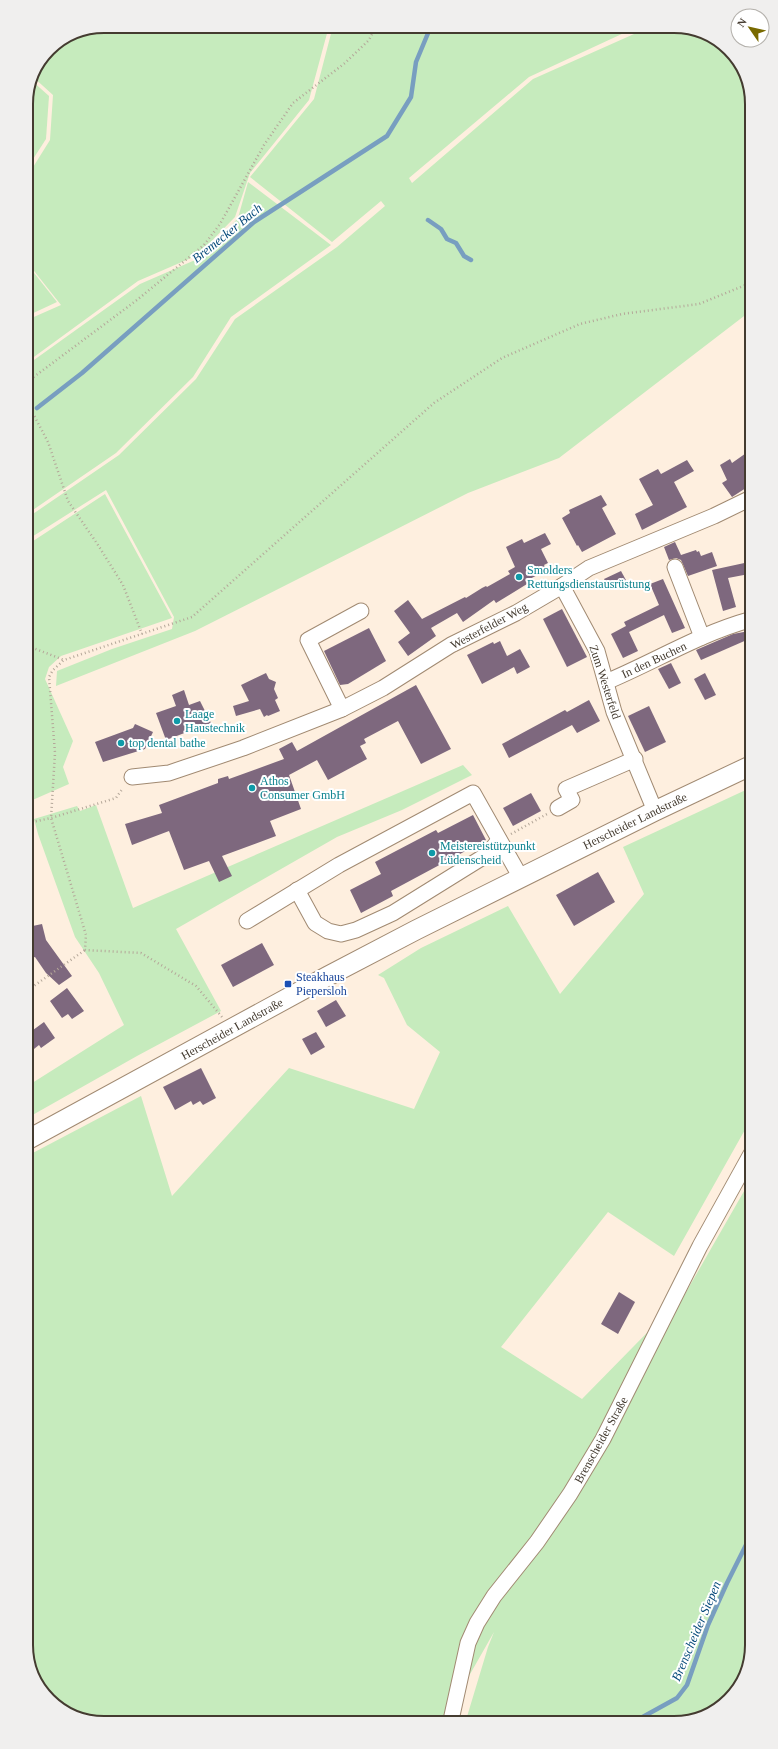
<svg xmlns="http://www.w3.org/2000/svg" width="778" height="1749" font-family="Georgia,serif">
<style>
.green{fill:#c6ebbd}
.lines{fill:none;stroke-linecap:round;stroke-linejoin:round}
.stream{stroke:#789ec0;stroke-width:4.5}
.building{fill:#7e687e}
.minor-casing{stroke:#a18a72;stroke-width:17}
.major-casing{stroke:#a18a72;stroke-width:21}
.path{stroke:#b4a799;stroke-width:2.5;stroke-dasharray:1 3;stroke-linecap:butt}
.minor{stroke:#fff;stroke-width:15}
.major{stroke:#fff;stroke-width:19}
.culture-dot{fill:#0f9aa8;stroke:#fff;stroke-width:1.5}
.transit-dot{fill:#1a4fb4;stroke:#fff;stroke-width:1.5}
.labels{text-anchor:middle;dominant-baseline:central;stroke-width:4;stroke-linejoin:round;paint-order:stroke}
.culture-label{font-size:12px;fill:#0d838f;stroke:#fff;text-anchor:start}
.street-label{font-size:12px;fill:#443b30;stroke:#fff}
.transit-label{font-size:12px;fill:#164399;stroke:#fff;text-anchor:start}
.water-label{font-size:13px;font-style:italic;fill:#084b7b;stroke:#fff}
.rim{fill:none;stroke:#443b30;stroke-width:2}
</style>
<rect width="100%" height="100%" fill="#feefdf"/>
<g class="green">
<polygon points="104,26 329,26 309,100 250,173 235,217 198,255 138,281 27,362 27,320 61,305 27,262 26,173 30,172 50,140 53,95 32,76 49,49 74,32"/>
<polygon points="333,26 639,26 529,77 409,178 412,183 533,79 652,26 679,26 721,42 748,79 748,313 559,458 468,493 195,631 56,686 57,671 112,649 172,629 174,617 106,490 27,540 27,518 119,455 196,379 235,319 337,247 385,206 381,201 332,242 250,177 314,99"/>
<polygon points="31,80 49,96 46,139 26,170 26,99"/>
<polygon points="248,182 331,245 231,317 193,377 116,453 27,514 27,365 140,284 202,257 238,218"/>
<polygon points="27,264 57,302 27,316"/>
<polygon points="105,494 172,618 61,656 49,667 45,679 73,741 63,767 69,784 28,802 27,545"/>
<polygon points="463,765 472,775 402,810 337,837 176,929 221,1011 137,1056 29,1117 29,1085 124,1025 99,973 75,937 38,834 34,819 77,806 80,811 96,805 133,908"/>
<polygon points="750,788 751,1119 674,1256 608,1212 501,1347 582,1399 685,1294 751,1179 752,1645 739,1688 699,1719 466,1720 488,1647 494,1632 444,1720 99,1723 56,1707 30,1670 30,1395 32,1394 29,1389 29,1155 141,1096 172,1196 289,1068 414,1109 440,1052 407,1025 384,978 378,975 421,948 508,906 560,994 644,894 623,847"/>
</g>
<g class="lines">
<g class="stream">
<polyline points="428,220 441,229 447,239 456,243 464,256 471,260"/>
<polyline points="37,408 82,373 254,222 387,136 411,97 416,62 431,26"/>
<polyline points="314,1719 318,1721"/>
<polyline points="639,1719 677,1698 687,1685 708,1625 727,1583 752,1533"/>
</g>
</g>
<g class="building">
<polygon points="749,451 749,486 732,497 722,483 727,480 720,465 730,459 732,463"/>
<polygon points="687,460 694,471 674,482 687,507 642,530 635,514 653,505 639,479 658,469 661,474"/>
<polygon points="601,495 607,505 602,508 616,534 582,552 578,545 577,546 562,518 570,513 569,510"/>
<polygon points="545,533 551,544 541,549 548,563 544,565 547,570 526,581 527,584 496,603 494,600 463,622 457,613 431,628 436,636 408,656 398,642 410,633 394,611 408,600 422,619 465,597 466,598 482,588 486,586 487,587 510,574 508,571 515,567 506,547 522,539 524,543"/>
<polygon points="675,542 681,555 696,550 697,552 699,551 701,556 712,552 717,566 688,576 681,560 676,558 669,560 664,547"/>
<polygon points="749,562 749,574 728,578 736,607 723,611 712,570"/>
<polygon points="621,571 627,582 610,590 604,579"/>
<polygon points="663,579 685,628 672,633 664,615 629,632 638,651 623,658 611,634 626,626 624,622 659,605 650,584"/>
<polygon points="562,609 587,657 567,667 543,619"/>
<polygon points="369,628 386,661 348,684 340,685 324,651"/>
<polygon points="749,631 749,639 701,660 696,650 733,634"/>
<polygon points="500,641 507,656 520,649 530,667 517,674 514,667 482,684 467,655 493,642 494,644"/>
<polygon points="671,663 681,683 669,689 658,669"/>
<polygon points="266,673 269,679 276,682 274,689 278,698 275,700 280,711 268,716 267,715 264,717 260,709 236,716 233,706 249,701 241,685"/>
<polygon points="705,673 716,695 705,700 694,679"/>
<polygon points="416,685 451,749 421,764 398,721 364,739 366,743 360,746 367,759 328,780 317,760 289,775 301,809 270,821 276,836 222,856 232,876 219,882 209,861 184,870 169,831 132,845 125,824 162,813 159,805 218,783 218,779 228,776 229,779 284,759 279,749 292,742 297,751"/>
<polygon points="184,690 189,705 200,701 211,723 166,740 156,713 176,706 172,695"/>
<polygon points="589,700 600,721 577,733 572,725 509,758 502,744 565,710 567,712"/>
<polygon points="649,706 666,742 645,752 628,716"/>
<polygon points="135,724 153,732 145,749 103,762 95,742 133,728"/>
<polygon points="531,793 541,811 513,826 503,808"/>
<polygon points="473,815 486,840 391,891 393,896 361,913 350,890 381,874 375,862 436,830 438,833"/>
<polygon points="598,872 615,902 574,926 556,895"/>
<polygon points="42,924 46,940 72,976 59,985 46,973 35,957 28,959 28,927"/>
<polygon points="262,943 274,965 233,987 221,965"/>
<polygon points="67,988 84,1011 72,1019 68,1014 62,1018 50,1001"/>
<polygon points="336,1000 346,1016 326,1027 317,1011"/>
<polygon points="44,1022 55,1038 41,1048 39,1045 29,1053 29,1033"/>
<polygon points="316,1032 325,1047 311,1055 302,1039"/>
<polygon points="201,1068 216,1098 203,1105 200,1101 193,1105 191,1101 175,1110 163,1087"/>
<polygon points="619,1292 635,1302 618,1334 601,1324"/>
</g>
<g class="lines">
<g class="minor-casing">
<g id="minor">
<polyline points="675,567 702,637"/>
<polyline points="562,586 597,651 614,712 655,811"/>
<path d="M 606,682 C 654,662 699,634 749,620"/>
<polyline points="342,709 308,640 361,611"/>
<polyline points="132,777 169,773 243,748 342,709 383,688 451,645 516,613 562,586 589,568 714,516 749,499"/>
<polyline points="558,808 572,800 566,789 635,759"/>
<polyline points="297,890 315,923 328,931 341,934 356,930 393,913 488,854 499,840"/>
<polyline points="247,921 339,865 473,793 521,878"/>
<polyline points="451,1720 468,1643 477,1623 494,1596 537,1542 570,1494 603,1439 700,1246 751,1154"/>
</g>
</g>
<g class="major-casing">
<polyline id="major" points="29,1139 328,976 416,930 655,811 750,766"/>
</g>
<g class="path">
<polyline points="27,382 137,300 204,245 220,224 264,145 293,103 345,63 369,40 376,26"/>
<polyline points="27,402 48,442 68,501 98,545 123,585 142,634"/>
<polyline points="28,646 64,660"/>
<polyline points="28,823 51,818 116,798 123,788"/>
<polyline points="511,834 547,814"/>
<polyline points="28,990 85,950"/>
<polyline points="222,1017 196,986 141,953 85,950 86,935 51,818 55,753 49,677 53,670 64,660 192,617 434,403 502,358 580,324 622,314 699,304 748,284"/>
</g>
<use href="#minor" class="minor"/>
<use href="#major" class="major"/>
</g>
<g class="culture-dot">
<circle cx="519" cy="577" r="4"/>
<circle cx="177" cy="721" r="4"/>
<circle cx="121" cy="743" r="4"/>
<circle cx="252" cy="788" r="4"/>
<circle cx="432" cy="853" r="4"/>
</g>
<rect class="transit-dot" x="284" y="980" width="8" height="8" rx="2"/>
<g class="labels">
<g class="culture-label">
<text x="527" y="570">Smolders<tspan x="527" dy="14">Rettungsdienstausrüstung</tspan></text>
<text x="185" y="714">Laage<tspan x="185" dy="14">Haustechnik</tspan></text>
<text x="129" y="743">top dental bathe</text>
<text x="260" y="781">Athos<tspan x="260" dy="14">Consumer GmbH</tspan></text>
<text x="440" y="846">Meistereistützpunkt<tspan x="440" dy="14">Lüdenscheid</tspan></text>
</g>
<g class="street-label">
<text transform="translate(489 626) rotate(-28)">Westerfelder Weg</text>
<text transform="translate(654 660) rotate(-25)">In den Buchen</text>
<text transform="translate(605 682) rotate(72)">Zum Westerfeld</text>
<text transform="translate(635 821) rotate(-26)">Herscheider Landstraße</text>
<text transform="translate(232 1029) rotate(-29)">Herscheider Landstraße</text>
<text transform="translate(601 1440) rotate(-61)">Brenscheider Straße</text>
</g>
<g class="transit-label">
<text x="296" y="977">Steakhaus<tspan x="296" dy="14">Piepersloh</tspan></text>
</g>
<g class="water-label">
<text transform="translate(227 233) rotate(-39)">Bremecker Bach</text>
<text transform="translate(696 1631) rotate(-67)">Brenscheider Siepen</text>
</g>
</g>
<path d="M0 0H778V1749H0ZM104 33H674A71 71 0 0 1 745 104V1645A71 71 0 0 1 674 1716H104A71 71 0 0 1 33 1645V104A71 71 0 0 1 104 33Z" fill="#f0efee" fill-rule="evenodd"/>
<path class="rim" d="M104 33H674A71 71 0 0 1 745 104V1645A71 71 0 0 1 674 1716H104A71 71 0 0 1 33 1645V104A71 71 0 0 1 104 33Z"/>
<g transform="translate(750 28) rotate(304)"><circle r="19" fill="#ffffff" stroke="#b4b1ac"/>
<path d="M0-3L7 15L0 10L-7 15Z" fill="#796a00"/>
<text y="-6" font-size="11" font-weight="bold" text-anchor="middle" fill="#443b30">N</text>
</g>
</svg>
